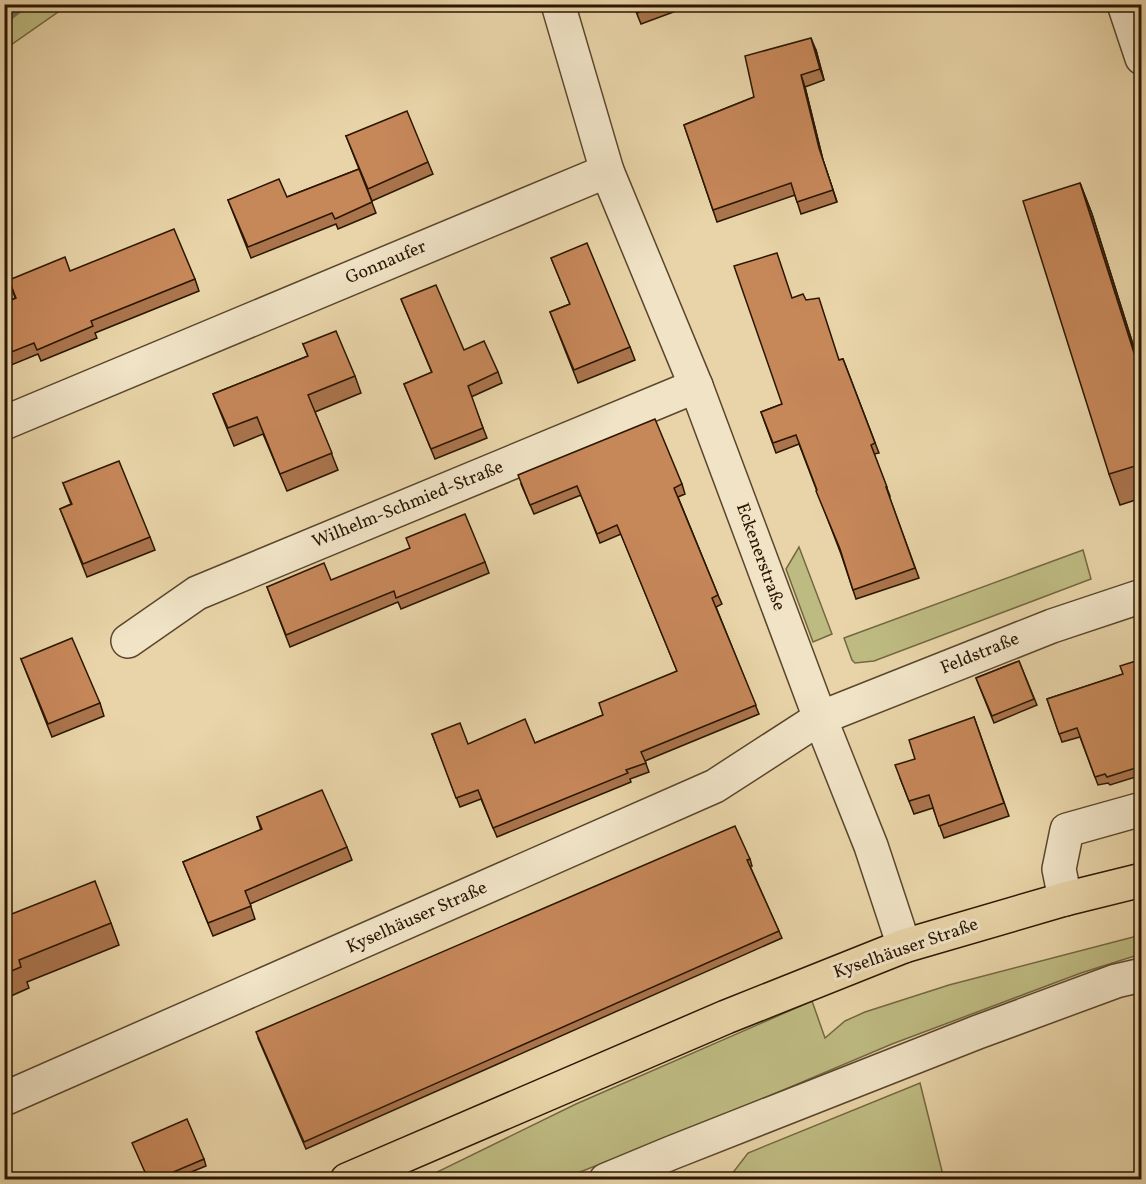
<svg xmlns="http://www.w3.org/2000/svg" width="1146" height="1184" font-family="Vollkorn,serif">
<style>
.green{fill:#bebb82;stroke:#746842;stroke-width:1.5}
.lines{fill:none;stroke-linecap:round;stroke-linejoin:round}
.stream{stroke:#6b7766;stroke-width:10}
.minor-casing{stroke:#5a462c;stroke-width:36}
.major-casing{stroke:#2a1602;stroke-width:36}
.minor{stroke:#f0e3c6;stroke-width:33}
.major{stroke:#e8d4a8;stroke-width:33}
.wall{fill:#aa744d;stroke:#2a1602;stroke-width:1.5}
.shaded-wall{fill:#8b5e3e;stroke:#2a1602;stroke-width:1.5}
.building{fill:#c68759;stroke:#2a1602;stroke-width:1.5}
.labels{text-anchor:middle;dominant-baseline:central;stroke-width:6;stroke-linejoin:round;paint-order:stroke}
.street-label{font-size:18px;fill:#2a1602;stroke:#f0e3c6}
</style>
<rect width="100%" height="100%" fill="#e8d4a8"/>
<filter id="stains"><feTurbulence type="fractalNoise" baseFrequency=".00333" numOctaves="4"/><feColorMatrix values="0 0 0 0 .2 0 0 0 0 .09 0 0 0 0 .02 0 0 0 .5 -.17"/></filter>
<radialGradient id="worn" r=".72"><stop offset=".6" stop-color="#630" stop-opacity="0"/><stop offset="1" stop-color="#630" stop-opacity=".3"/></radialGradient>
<g class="green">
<polygon points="5,4 68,4 68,5 5,49"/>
<polygon points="799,547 832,634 813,642 786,569"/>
<polygon points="1083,550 1091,579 874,661 855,663 852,660 844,638"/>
<polygon points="1141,935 1141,954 1081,973 892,1044 703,1124 562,1179 427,1180 433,1174 576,1104 812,1001 825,1038 845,1021 865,1012 949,985"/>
<polygon points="920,1083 944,1179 728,1179 748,1153"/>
</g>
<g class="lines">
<polyline class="stream" points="4,19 24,4"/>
<g class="minor-casing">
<g id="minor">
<polyline points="1124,4 1142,58"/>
<polyline points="607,171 696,386 820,718 871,846 904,946"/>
<polyline points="4,423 607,171 558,4"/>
<polyline points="128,641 197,593 696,386"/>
<polyline points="1065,899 1059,869 1067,830 1142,809"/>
<polyline points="4,1099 715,786 820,718 1052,626 1142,596"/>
<polyline points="606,1180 671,1153 978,1032 1116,981 1142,975"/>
</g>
</g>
<g class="major-casing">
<polyline id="major" points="347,1180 726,1017 904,946 1065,899 1142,880"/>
</g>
<use href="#minor" class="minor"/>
<use href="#major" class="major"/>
</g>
<g class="wall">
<polygon points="633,4 695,4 641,24"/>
<polygon points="816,50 824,80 805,87 823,160 837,202 801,214 795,195 717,222 684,125 754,97"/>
<polygon points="346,136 428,162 433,174 372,201 360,171 376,213 338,229 336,224 251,258 228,200 287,197 359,169"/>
<polygon points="1080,183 1092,214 1142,373 1142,498 1120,505 1109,474"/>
<polygon points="551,258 630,347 635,360 578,383 550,312 570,304"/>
<polygon points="70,271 195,279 199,291 95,333 97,338 41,361 38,354 4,368 4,303 15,298 9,280"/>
<polygon points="792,298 806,300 839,360 843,359 879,453 874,454 890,496 889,496 919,578 856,599 841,554 799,444 776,453 761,412 782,404"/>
<polygon points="401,299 464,350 498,372 502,383 471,397 487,438 435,459 404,384 432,373"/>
<polygon points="303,344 355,376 361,393 315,412 338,470 287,491 263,434 234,446 213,394 308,356"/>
<polygon points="63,483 150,537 155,550 87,577 60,509 71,504"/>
<polygon points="521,484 682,484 685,494 678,497 718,595 722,604 716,607 759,714 645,761 649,772 630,779 631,782 497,837 481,799 460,807 432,734 468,744 535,743 603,715 677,671 621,534 600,543 581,495 534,514"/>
<polygon points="485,562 489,573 401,609 398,602 290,647 267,587 331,580"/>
<polygon points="21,659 100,703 104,716 52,737"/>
<polygon points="1142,659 1142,775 1110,785 1108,783 1098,785 1080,737 1062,742 1047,699 1123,674"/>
<polygon points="1019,661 1037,705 994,723 976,678"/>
<polygon points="974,717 1009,816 944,838 933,808 914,814 900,778 915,759"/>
<polygon points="257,817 347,847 352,860 250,904 255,919 213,936 183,862 261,830"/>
<polygon points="750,859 752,866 750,866 782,938 306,1149 258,1038"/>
<polygon points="4,917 111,923 119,945 27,982 29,988 4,999"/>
<polygon points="204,1159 206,1166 174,1179 147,1179"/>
</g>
<g class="shaded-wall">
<polygon points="811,38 816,50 824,80 820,69"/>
<polygon points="801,75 805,87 823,160 837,202 819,148"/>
<polygon points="1080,183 1092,214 1142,373 1142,378"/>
</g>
<g class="building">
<polygon points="633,4 660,4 637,13"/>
<polygon points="811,38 820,69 801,75 819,148 833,190 797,202 791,183 713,210 684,125 754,97 745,56"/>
<polygon points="407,111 428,162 368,189 346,136"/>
<polygon points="359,169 372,202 335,219 332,213 248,247 228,200 279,179 287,197"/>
<polygon points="1080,183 1142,378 1142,464 1109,474 1023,201"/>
<polygon points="174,229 195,279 91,321 93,326 37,350 34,343 4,355 4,303 16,298 9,280 65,257 70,271"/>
<polygon points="587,243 630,347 574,370 550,312 570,304 551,258"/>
<polygon points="777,253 792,298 803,294 806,300 819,298 839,360 843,359 875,443 871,445 887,487 886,487 915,568 853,590 840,549 816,491 817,490 796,435 773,443 761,412 782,404 734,266"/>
<polygon points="436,285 464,350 484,341 498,372 468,386 483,428 431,449 404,384 432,372 401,299"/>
<polygon points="336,331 355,376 308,395 332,453 280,474 257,417 228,428 213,394 308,356 303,344"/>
<polygon points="655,419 682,484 674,488 718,595 712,598 756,705 641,752 646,763 626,770 628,773 493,828 478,790 456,798 432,734 460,723 468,744 525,719 535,743 603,715 599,703 677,671 617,525 597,534 577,486 530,505 518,475"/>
<polygon points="119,461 150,537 83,564 60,509 72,504 63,483"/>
<polygon points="465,514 485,562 396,598 394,591 286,635 267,587 324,563 331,580 410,548 406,538"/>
<polygon points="72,638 100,703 48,724 21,659"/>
<polygon points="1142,659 1142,766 1107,777 1105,774 1095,777 1077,728 1059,734 1047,699 1123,674 1120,666"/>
<polygon points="1019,661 1034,699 992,716 976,678"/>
<polygon points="974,717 1004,803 939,826 929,795 909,801 895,765 915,759 909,740"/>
<polygon points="322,790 347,847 245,891 251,906 208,923 183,862 262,829 257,817"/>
<polygon points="735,826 750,859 747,860 779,931 304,1142 256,1032"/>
<polygon points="95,881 111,923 19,960 21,967 4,974 4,917"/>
<polygon points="187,1119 204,1159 157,1179 148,1179 132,1143"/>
</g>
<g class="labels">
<g class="street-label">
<text transform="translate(386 263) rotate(-23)">Gonnaufer</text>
<text transform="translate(408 505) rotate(-22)">Wilhelm-Schmied-Straße</text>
<text transform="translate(760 557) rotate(70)">Eckenerstraße</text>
<text transform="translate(980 654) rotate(-22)">Feldstraße</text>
<text transform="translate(417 918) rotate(-24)">Kyselhäuser Straße</text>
<text transform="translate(906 949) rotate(-19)">Kyselhäuser Straße</text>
</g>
</g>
<rect width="1146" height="1184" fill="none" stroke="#e8d4a8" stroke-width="24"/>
<rect x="6" y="6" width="1134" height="1172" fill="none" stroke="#2a1602" stroke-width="3"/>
<rect x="12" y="12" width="1122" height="1160" fill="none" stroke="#2a1602" stroke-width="1.5"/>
<rect width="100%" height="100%" filter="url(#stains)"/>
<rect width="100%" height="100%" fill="url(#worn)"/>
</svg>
